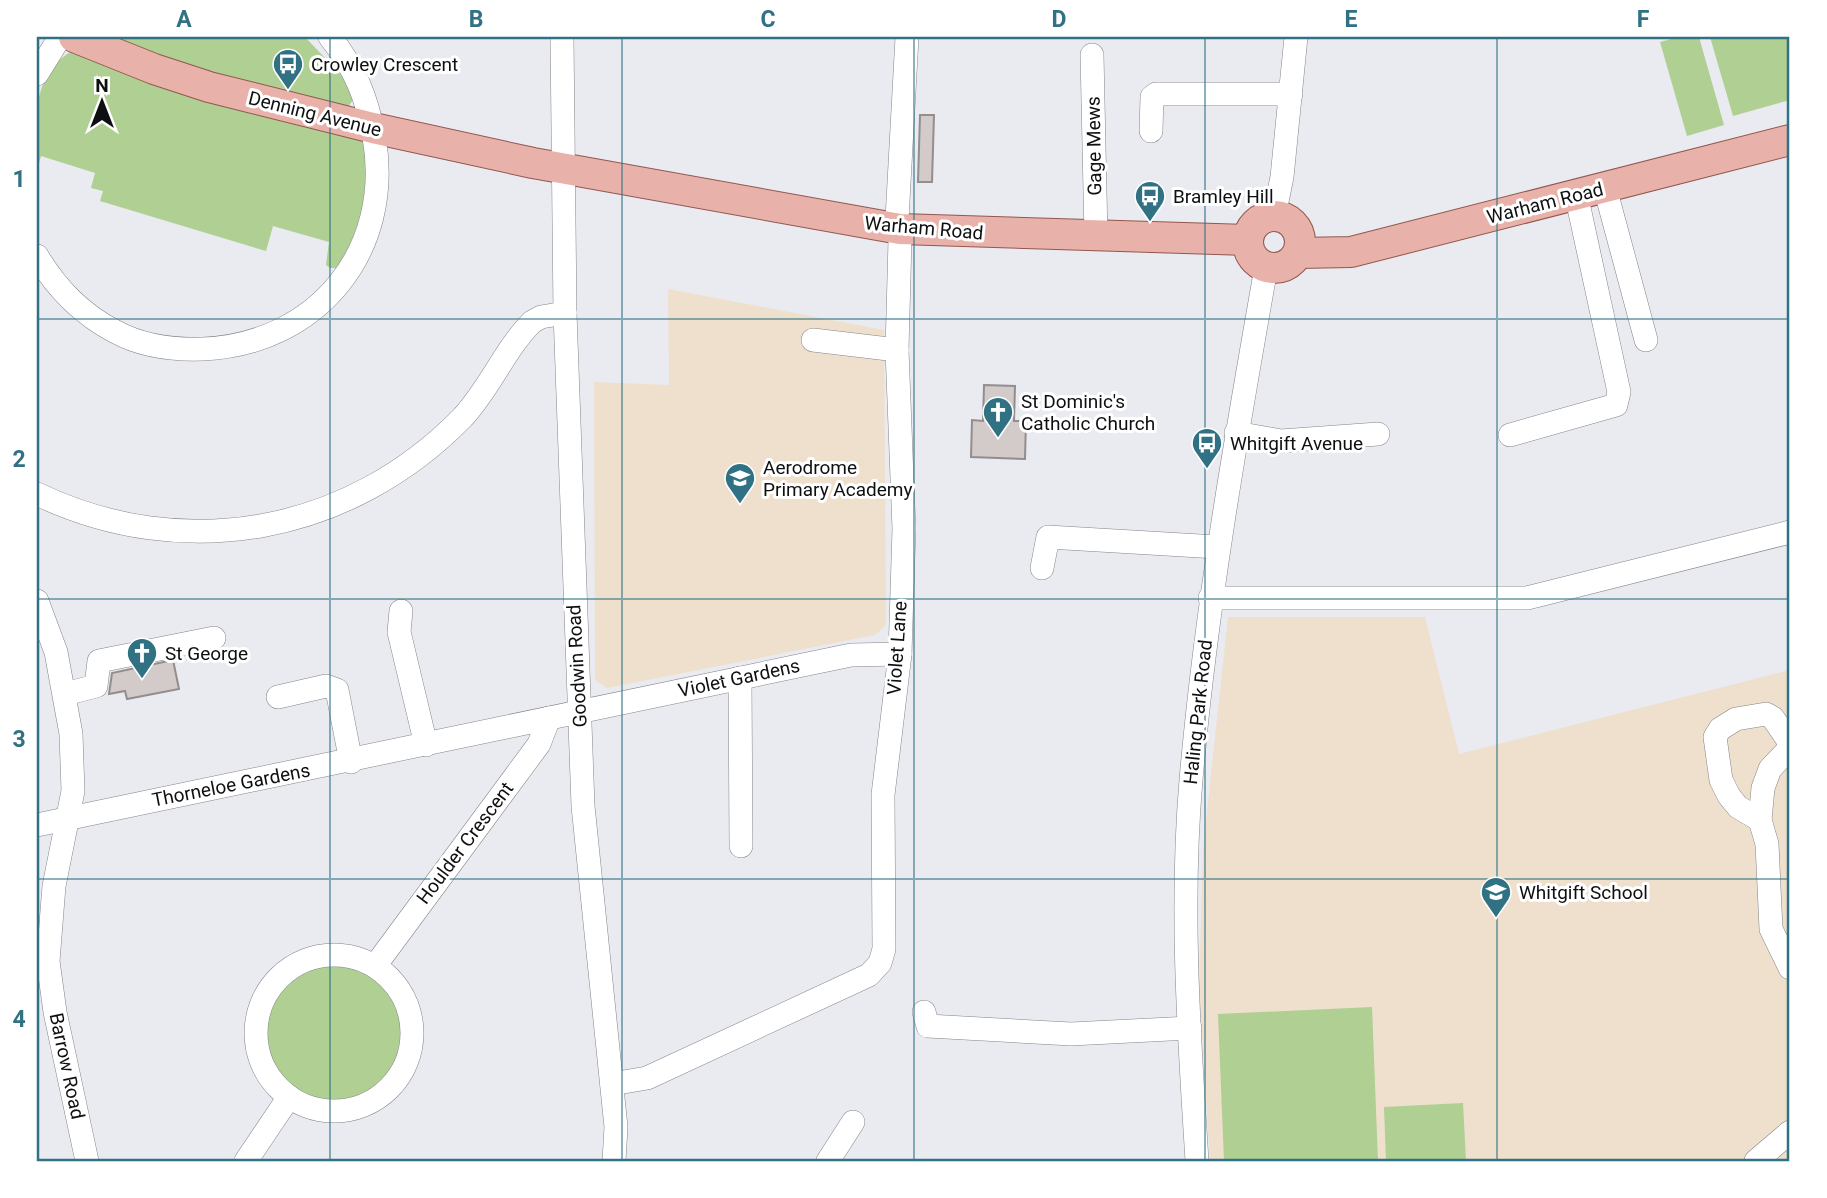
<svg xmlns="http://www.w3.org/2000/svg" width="1827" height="1198" font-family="Roboto,sans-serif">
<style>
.education{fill:#efdfcd}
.green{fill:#afcf93}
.building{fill:#d2cbca;stroke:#938d8c;stroke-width:2}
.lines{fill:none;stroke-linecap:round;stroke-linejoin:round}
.minor-casing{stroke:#83858a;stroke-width:24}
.major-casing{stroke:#92574f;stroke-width:32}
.minor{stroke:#fff;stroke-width:23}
.major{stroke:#e8b2aa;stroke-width:30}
.grid{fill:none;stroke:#307184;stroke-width:2;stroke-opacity:0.55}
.labels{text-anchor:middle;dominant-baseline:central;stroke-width:6;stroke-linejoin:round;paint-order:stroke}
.poi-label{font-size:19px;fill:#0e0f10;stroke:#fff;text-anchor:start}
.street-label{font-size:19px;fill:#0e0f10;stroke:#fff}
.neatline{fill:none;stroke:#307184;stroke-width:2.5}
.grid-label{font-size:23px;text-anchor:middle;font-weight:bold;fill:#307184}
</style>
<rect width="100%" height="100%" fill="#e9ebf1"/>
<g class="education">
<polygon points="668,289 884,330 886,625 875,635 607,688 595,680 594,382 669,385"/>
<polygon points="1228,617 1425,617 1459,754 1790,670 1790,1161 1210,1161 1199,989 1203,848"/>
</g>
<g class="green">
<polygon points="110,37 305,37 347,81 353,100 348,107 228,81"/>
<polygon points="1679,37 1699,37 1724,125 1687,136 1660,42"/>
<polygon points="1710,37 1790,37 1790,100 1733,116"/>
<path d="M 72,51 L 363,138 L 369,154 L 360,227 L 338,268 L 330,268 L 326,265 L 329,242 L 273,226 L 266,251 L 100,201 L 103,191 L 91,188 L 95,173 L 41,156 L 37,170 C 37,127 28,76 72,51 Z"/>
<circle cx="332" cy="1033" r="70"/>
<polygon points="1372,1007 1378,1161 1224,1161 1218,1014"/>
<polygon points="1463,1103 1466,1161 1386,1161 1384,1107"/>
</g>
<g class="building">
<polygon points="920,115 934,115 932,182 918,182"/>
<polygon points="984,385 1015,386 1014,421 1026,421 1025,459 971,457 972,420 983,421"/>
<polygon points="173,660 179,689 127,699 125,691 109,694 112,673"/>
</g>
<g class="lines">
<g class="minor-casing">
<g id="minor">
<polyline points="562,37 565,313 583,806 616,1127 614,1161"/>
<polyline points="1092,55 1096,237"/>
<polyline points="37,74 60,37"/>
<polyline points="1151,131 1152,97 1156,94 1291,94"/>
<polyline points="1605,188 1646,340"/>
<polyline points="1274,216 1282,177 1296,37"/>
<path d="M 37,256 C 57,289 81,314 116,332 C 142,346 173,350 203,349 C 318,344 394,250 374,137 C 367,98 355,68 330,37"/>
<polyline points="813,340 897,350"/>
<polyline points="1236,433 1281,441 1378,434"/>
<polyline points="1510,435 1616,405 1619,392 1576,194"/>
<path d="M 37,494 C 184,564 349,534 463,417 C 490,388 505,349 532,322 L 541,317 L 565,313"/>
<polyline points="1042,568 1048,537 1217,547"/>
<polyline points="1210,598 1527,598 1790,532"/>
<polyline points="37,601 56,652 71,734 73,791 54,886 48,961 55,1012 87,1161"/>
<polyline points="401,611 399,632 426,745"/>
<polyline points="740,678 741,846"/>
<polyline points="65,694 96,686 99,661 214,638"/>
<polyline points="278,697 326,686 337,690 351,762"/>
<polyline points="1790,748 1770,769 1763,788 1760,820 1767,844 1771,929 1790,968"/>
<polyline points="1760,820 1738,807 1729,796 1721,780 1715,737 1720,729 1736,719 1766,714 1773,718 1790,743"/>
<polyline points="37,825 851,655 900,654"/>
<circle cx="334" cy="1033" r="78"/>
<polyline points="375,966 539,744 549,718"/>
<polyline points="924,1012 928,1026 1071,1034 1190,1028"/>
<polyline points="612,1084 647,1078 869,975 880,963 884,949 883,795 900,654 904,529 897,350 900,240 897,219 907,37"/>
<polyline points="246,1161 289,1097"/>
<polyline points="828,1161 853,1122"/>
<path d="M 1197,1161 C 1189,1036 1180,906 1191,780 C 1206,607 1236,438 1266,268"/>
<polyline points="1756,1161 1790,1132"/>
</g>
</g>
<g class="major-casing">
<g id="major">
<polyline points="74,37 154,69 209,87 373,128 533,163 900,229 1248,240"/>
<circle cx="1274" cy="242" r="26"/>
<polyline points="1298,253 1351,252 1790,140"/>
</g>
</g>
<use href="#minor" class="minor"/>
<use href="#major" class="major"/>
</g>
<path class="grid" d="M 330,37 L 330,1161M 622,37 L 622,1161M 914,37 L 914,1161M 1205,37 L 1205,1161M 1497,37 L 1497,1161M 37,319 L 1790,319M 37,599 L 1790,599M 37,879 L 1790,879"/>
<defs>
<g id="bus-pin" transform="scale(1.575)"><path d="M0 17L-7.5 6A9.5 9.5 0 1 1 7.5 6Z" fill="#307184" stroke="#fff"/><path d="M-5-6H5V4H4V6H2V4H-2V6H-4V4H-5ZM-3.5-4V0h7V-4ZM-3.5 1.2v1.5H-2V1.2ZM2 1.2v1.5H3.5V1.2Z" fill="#fff"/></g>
<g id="church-pin" transform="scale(1.575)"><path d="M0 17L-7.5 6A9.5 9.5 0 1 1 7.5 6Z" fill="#307184" stroke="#fff"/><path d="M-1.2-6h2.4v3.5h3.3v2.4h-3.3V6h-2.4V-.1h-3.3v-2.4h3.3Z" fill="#fff"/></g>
<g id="school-pin" transform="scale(1.575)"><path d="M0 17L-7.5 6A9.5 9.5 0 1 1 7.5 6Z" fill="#307184" stroke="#fff"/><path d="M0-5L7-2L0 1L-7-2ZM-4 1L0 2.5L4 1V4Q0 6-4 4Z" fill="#fff"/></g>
</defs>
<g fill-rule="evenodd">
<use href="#bus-pin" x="288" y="64"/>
<use href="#bus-pin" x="1150" y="196"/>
<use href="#church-pin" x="998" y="412"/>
<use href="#bus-pin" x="1207" y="443"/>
<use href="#school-pin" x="740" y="478"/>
<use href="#church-pin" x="142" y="653"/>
<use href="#school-pin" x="1496" y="892"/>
</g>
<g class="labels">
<g class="poi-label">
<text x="311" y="64">Crowley Crescent</text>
<text x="1173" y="196">Bramley Hill</text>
<text x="1021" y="401">St Dominic's<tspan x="1021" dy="22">Catholic Church</tspan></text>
<text x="1230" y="443">Whitgift Avenue</text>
<text x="763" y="467">Aerodrome<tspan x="763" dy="22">Primary Academy</tspan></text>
<text x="165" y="653">St George</text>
<text x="1519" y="892">Whitgift School</text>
</g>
<g class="street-label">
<text transform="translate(315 114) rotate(14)">Denning Avenue</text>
<text transform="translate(1094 146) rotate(-91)">Gage Mews</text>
<text transform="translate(1545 203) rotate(-14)">Warham Road</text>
<text transform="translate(924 228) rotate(5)">Warham Road</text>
<text transform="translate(897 648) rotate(-86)">Violet Lane</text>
<text transform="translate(577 666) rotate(-93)">Goodwin Road</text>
<text transform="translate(739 678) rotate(-12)">Violet Gardens</text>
<text transform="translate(1198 712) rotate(-84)">Haling Park Road</text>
<text transform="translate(231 785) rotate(-11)">Thorneloe Gardens</text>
<text transform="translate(465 843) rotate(-53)">Houlder Crescent</text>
<text transform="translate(67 1066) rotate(78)">Barrow Road</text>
</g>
</g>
<rect width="1827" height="1198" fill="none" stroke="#ffffff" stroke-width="77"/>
<g transform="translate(102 102)" stroke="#ffffff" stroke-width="5" paint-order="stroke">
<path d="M0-5L12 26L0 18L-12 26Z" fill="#0e0f10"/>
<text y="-10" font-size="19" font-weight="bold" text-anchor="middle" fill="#0e0f10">N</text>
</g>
<rect x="38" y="38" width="1750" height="1122" class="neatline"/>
<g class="grid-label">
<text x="184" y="27">A</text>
<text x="476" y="27">B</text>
<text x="768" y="27">C</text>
<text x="1059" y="27">D</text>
<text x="1351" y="27">E</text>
<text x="1643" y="27">F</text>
<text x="19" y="187">1</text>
<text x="19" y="467">2</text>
<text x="19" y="747">3</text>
<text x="19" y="1027">4</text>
</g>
</svg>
